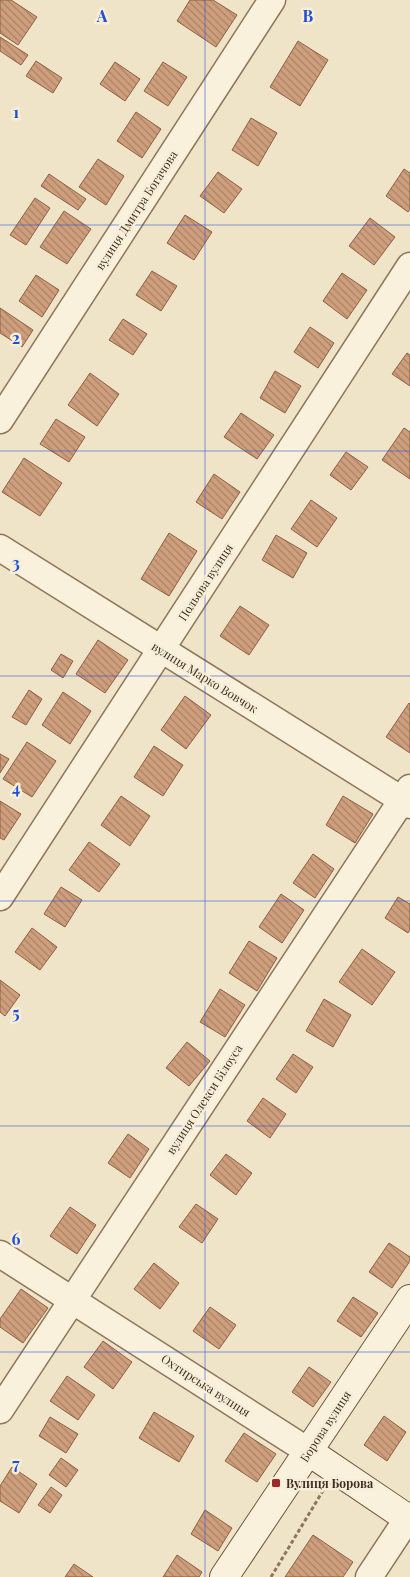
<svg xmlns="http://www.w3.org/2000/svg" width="410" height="1577" font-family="'Playfair Display',serif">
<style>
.building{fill:url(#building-back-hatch);stroke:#8d5f41}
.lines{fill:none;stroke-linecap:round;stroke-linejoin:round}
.street-casing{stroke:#8d765c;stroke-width:29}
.secondary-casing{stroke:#6f573f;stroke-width:30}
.path{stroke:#8d765c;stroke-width:3;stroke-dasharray:4 2.5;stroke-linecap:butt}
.street{stroke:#faf1dc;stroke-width:26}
.secondary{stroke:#faf1dc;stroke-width:28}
.grid{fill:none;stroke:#1d4ed8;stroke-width:1;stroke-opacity:0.55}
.poi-dot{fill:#9e2a2b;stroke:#f7eed8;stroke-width:2}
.labels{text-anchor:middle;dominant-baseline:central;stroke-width:5;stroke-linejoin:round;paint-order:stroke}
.street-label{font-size:12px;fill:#3d2e20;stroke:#f7eed8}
.poi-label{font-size:12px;font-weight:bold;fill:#3d2e20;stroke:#f7eed8;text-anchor:start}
.grid-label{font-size:16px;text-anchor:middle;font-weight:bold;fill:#1d4ed8;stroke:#f7eed8;stroke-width:5;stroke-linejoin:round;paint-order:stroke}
</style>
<defs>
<pattern id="building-back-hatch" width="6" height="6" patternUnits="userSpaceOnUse" patternTransform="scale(1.25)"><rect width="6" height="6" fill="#cf9f7d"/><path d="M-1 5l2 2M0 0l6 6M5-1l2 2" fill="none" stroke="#a98266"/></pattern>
</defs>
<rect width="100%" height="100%" fill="#f0e4c8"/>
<g class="building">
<polygon points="0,0 11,0 37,17 18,45 0,33"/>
<polygon points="190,0 213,0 237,15 216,47 177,21"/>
<polygon points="0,37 28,55 21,65 0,51"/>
<polygon points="298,41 328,60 300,106 270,87"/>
<polygon points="36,61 62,78 53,93 26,76"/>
<polygon points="115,62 140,79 125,101 100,84"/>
<polygon points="163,62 187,77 168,106 144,91"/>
<polygon points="136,112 161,129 142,158 117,141"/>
<polygon points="251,118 277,133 258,166 232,150"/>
<polygon points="98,159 124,176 106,205 79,187"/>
<polygon points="404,169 410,173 410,209 408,212 386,196"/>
<polygon points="218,172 242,189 224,213 200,196"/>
<polygon points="49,174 86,199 78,210 41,186"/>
<polygon points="35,198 50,208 26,245 10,235"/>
<polygon points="64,211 91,229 67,264 40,247"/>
<polygon points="185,215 212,232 194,260 167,243"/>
<polygon points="370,218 395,237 374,265 349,246"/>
<polygon points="152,271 177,286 161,311 136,295"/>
<polygon points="342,273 367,290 347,319 323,301"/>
<polygon points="36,275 59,290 42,317 19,301"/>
<polygon points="0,308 33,330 22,347 0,333"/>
<polygon points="123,319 147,334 133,355 109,340"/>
<polygon points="310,327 334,343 318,368 294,352"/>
<polygon points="407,353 410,355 410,386 392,374"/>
<polygon points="275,371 301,386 285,413 260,398"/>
<polygon points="90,373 119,394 97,426 68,405"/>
<polygon points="241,413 274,435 257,459 224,437"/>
<polygon points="56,419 85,437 69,462 40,444"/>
<polygon points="404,428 410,432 410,479 382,460"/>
<polygon points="346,452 368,467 351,490 330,475"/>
<polygon points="24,458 62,483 40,516 2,492"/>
<polygon points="214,474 240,492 222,519 196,502"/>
<polygon points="311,500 337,518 317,547 291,529"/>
<polygon points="169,533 197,551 169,596 141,579"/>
<polygon points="276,535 307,553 293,578 262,560"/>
<polygon points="240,606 269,625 249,655 220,636"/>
<polygon points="98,640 128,660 105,693 76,674"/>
<polygon points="61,654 73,661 63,678 51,670"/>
<polygon points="29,690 42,699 26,725 12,717"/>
<polygon points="63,692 91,711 70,744 42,725"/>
<polygon points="185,696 211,715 186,749 161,730"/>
<polygon points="409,703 410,704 410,753 386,737"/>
<polygon points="27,742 56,761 32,797 3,779"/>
<polygon points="154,746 183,765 163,796 134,777"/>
<polygon points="0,754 9,759 0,773"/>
<polygon points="121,796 150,816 130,846 101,825"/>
<polygon points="343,796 373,814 355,843 326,825"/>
<polygon points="0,801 21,814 4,840 0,838"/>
<polygon points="89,842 120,864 99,892 69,870"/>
<polygon points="313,854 334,869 315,898 293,883"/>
<polygon points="61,887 82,900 65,927 44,914"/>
<polygon points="281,894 304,910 282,943 259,927"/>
<polygon points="398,897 410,904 410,930 408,933 385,918"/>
<polygon points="32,928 57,947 40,970 15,952"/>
<polygon points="249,941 277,958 257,991 229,973"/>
<polygon points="362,949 395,972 372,1005 339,982"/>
<polygon points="0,980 20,995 5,1016 0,1012"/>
<polygon points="220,989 245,1005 225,1037 200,1022"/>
<polygon points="324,999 351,1015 333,1047 306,1031"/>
<polygon points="187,1042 210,1061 189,1086 166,1068"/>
<polygon points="293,1054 313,1067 296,1093 276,1079"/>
<polygon points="263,1098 286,1114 270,1138 247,1121"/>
<polygon points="128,1134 149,1149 130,1178 108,1163"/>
<polygon points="226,1154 252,1173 236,1195 210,1175"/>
<polygon points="196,1204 218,1219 202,1243 179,1227"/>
<polygon points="70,1207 96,1225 77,1254 50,1236"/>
<polygon points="389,1243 410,1257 410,1261 392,1288 369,1272"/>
<polygon points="154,1263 179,1283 160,1309 134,1289"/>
<polygon points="21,1289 48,1308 23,1343 0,1327 0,1319"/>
<polygon points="353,1297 378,1313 361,1337 337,1321"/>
<polygon points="210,1307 236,1325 219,1349 193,1331"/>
<polygon points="103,1341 132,1362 113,1389 84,1367"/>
<polygon points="309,1367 331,1382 313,1407 292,1392"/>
<polygon points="67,1376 95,1395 78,1420 50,1401"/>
<polygon points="154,1412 194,1436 179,1462 139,1438"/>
<polygon points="384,1416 406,1432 387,1461 364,1445"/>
<polygon points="50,1417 78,1434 66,1453 39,1436"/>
<polygon points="244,1433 276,1454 257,1482 225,1461"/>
<polygon points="61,1458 78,1470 66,1487 49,1475"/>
<polygon points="12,1467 37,1484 19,1513 0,1501 0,1486"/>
<polygon points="51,1487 62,1495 50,1513 38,1505"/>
<polygon points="205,1510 232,1528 218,1551 191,1534"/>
<polygon points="313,1535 353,1562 343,1577 285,1577"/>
<polygon points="177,1555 202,1572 199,1577 163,1577"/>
<polygon points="74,1564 93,1577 65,1577"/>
</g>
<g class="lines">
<g class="street-casing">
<g id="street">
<polyline points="0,420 272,0"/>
<polyline points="0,548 410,805"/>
<polyline points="0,897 410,266"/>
<polyline points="0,1254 308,1451"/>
<polyline points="0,1410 410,788"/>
<polyline points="369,1577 408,1518"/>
</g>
</g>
<g class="secondary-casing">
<g id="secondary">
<polyline points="308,1451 410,1520"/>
<polyline points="224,1577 410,1299"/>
</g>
</g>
<polyline class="path" points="271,1577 324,1489"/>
<use href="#street" class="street"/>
<use href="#secondary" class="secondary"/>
</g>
<path class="grid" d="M 205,0 L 205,1577M 0,225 L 410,225M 0,451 L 410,451M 0,676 L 410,676M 0,901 L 410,901M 0,1126 L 410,1126M 0,1352 L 410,1352"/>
<rect class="poi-dot" x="271" y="1478" width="10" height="10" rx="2.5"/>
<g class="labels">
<g class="street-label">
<text transform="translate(136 210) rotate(-57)">вулиця Дмитра Богачова</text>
<text transform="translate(205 582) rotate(-57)">Польова вулиця</text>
<text transform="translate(205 677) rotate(32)">вулиця Марко Вовчок</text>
<text transform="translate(204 1099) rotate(-57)">вулиця Олекси Білоуса</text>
<text transform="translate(206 1385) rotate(33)">Охтирська вулиця</text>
<text transform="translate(325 1426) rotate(-57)">Борова вулиця</text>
</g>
<g class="poi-label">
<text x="286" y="1483">Вулиця Борова</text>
</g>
</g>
<g class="grid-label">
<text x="102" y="22">A</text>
<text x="308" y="22">B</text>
<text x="16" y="118">1</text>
<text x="16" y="344">2</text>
<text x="16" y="569">3</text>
<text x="16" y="794">4</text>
<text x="16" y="1019">5</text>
<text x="16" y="1245">6</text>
<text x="16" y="1470">7</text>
</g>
</svg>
